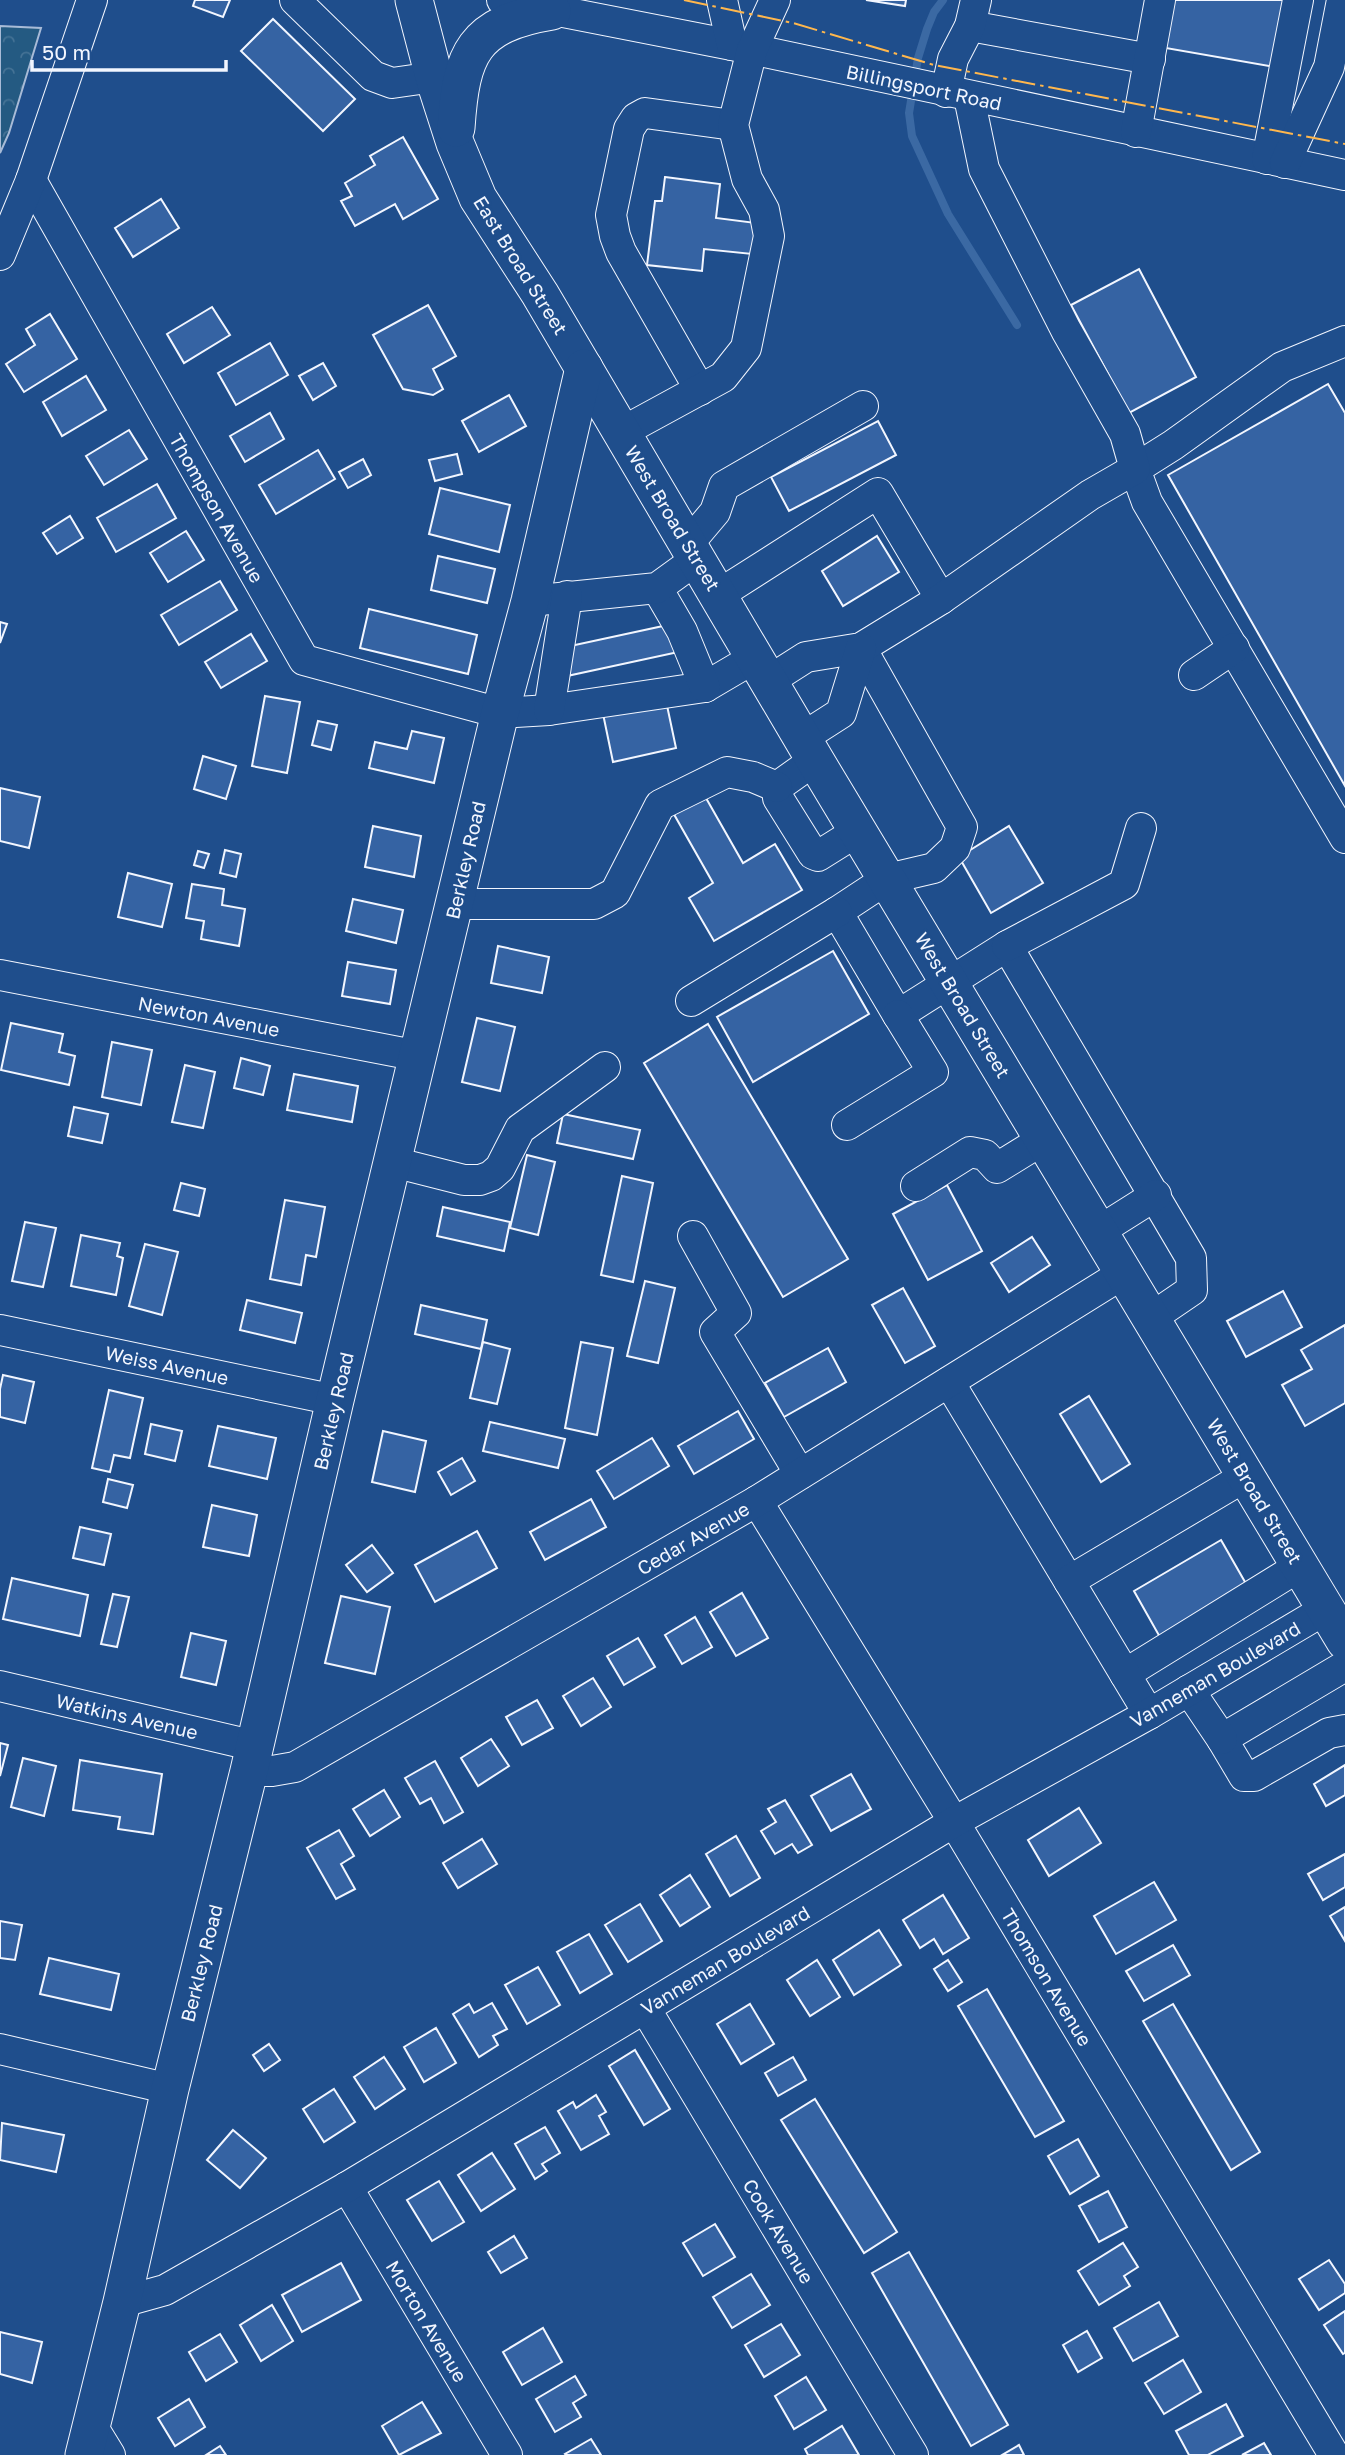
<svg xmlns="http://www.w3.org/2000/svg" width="1345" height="2455" font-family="'Golos Text',sans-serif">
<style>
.forest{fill:url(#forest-crowns);stroke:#a8bbd7;stroke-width:2}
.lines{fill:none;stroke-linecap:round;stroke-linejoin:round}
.stream{stroke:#3b69a3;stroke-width:8}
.building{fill:#3563a3;stroke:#f2f6ff;stroke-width:2}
.minor-casing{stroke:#f2f6ff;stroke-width:32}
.major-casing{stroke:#f2f6ff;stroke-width:39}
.minor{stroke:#1f4e8c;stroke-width:30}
.major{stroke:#1f4e8c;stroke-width:37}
.power{stroke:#ffb74d;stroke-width:2;stroke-dasharray:24 5 3.5 5;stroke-linecap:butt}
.labels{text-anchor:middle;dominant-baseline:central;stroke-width:5;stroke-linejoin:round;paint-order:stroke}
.street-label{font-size:19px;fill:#f2f6ff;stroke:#1f4e8c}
</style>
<defs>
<pattern id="forest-crowns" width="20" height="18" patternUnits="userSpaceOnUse" patternTransform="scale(1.75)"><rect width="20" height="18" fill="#245a82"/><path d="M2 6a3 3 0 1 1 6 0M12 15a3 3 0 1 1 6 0" fill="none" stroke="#447295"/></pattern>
</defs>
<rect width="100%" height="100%" fill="#1f4e8c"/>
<polygon class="forest" points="0,26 41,28 9,133 0,153"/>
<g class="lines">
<polyline class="stream" points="943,0 934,12 927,29 918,58 909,113 912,136 948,214 1017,325"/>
</g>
<g class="building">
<polygon points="195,0 230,0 223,17 193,6"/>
<polygon points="866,0 906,0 905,6"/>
<polygon points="1168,0 1291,0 1280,68 1160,47"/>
<polygon points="273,19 355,99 323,131 241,51"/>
<polygon points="403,137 438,199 403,219 395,204 355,226 341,201 352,196 345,183 375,165 370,156"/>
<polygon points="665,177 720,184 716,218 756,223 752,254 704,249 702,271 647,265 655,201 662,201"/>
<polygon points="161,199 179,228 133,257 115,228"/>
<polygon points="1139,269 1196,377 1129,413 1071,305"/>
<polygon points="428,305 456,356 433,369 443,389 433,395 403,389 373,335"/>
<polygon points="212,307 230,335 184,363 167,334"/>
<polygon points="50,314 77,359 24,392 6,364 35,345 26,329"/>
<polygon points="270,343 288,375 236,405 218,373"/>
<polygon points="323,363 336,386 313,400 299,376"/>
<polygon points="86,376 106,410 62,436 43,402"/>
<polygon points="1328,384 1345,413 1345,786 1168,475"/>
<polygon points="509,395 526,426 479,452 462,421"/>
<polygon points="270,413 284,439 245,462 230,436"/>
<polygon points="878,421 896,455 789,511 771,477"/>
<polygon points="129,430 147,459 104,485 86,456"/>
<polygon points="318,450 335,479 276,514 259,485"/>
<polygon points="457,454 462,474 435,481 429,460"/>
<polygon points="363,459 371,475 348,488 339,472"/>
<polygon points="157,484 176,518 116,552 97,518"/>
<polygon points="440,488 510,505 499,552 429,534"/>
<polygon points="70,516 83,538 57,554 43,533"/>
<polygon points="186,531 204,560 168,582 150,553"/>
<polygon points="877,536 899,572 843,606 822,571"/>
<polygon points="438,556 495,569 487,603 431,590"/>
<polygon points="220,581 237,610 179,645 161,615"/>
<polygon points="369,609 477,635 468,674 360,648"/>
<polygon points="0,622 7,624 0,643"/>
<polygon points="677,623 683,651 567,676 561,648"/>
<polygon points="251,634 267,661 221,688 205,662"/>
<polygon points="265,696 300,702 287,773 252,766"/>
<polygon points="665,696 676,748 613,762 602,709"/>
<polygon points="318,721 337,725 331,750 312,745"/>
<polygon points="412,731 444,738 434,783 369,768 375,742 407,749"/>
<polygon points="203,756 236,766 226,799 194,789"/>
<polygon points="0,788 40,797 29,848 0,841"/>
<polygon points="702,791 743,863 775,844 802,890 714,941 689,898 713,883 671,809"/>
<polygon points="373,826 421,836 414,877 365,867"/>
<polygon points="1009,826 1043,883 991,913 959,857"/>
<polygon points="225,850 241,854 236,877 220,873"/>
<polygon points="198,851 209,854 204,868 194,865"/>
<polygon points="128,873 172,884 162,927 118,917"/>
<polygon points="192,884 224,889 222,905 245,909 239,946 201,939 204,921 186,918"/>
<polygon points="353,899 403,910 396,943 346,931"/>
<polygon points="498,946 549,957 542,993 491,983"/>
<polygon points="833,951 869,1014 753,1082 717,1017"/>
<polygon points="348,962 396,970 390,1004 342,996"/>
<polygon points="477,1018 515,1027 500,1091 462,1082"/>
<polygon points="11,1023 63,1034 59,1052 75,1056 69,1085 1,1070"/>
<polygon points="708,1024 848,1259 783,1297 644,1063"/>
<polygon points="112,1042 152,1050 141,1105 102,1097"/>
<polygon points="241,1058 270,1066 263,1095 234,1088"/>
<polygon points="185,1065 215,1072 203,1128 172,1122"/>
<polygon points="294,1074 358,1086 352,1122 287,1110"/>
<polygon points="74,1107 108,1114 102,1143 68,1136"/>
<polygon points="563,1114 640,1130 633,1159 557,1143"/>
<polygon points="527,1155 555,1162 538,1235 510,1228"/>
<polygon points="622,1176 653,1183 633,1282 601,1275"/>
<polygon points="181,1183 205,1189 199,1216 174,1210"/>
<polygon points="947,1185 982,1251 928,1280 893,1214"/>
<polygon points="285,1200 325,1207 316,1257 306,1255 301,1285 270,1279"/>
<polygon points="443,1207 510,1222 504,1251 437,1236"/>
<polygon points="25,1222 56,1228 43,1287 12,1281"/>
<polygon points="81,1235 120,1243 117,1256 123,1258 116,1295 71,1286"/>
<polygon points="1032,1237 1050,1265 1009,1292 991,1263"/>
<polygon points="145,1244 178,1252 162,1315 129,1306"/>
<polygon points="645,1281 675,1288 658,1363 627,1356"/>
<polygon points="903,1288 935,1346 905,1363 872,1305"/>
<polygon points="1283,1291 1302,1327 1246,1357 1227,1321"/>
<polygon points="247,1300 302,1313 295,1343 240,1330"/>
<polygon points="421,1305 487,1320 481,1349 415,1334"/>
<polygon points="1345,1325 1345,1403 1305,1426 1282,1385 1312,1369 1301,1350"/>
<polygon points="483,1342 510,1349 497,1404 470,1398"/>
<polygon points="581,1342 613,1348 597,1435 565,1428"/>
<polygon points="828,1348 846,1382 784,1417 765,1383"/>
<polygon points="3,1375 34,1382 25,1423 0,1417 0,1389"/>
<polygon points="109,1390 143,1398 130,1458 114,1455 110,1472 92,1468"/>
<polygon points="1089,1396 1130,1464 1101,1482 1060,1414"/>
<polygon points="738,1411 754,1439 694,1474 678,1446"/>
<polygon points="490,1422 565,1439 558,1468 483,1451"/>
<polygon points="151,1424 182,1431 175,1461 145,1454"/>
<polygon points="218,1426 276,1438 267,1479 209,1466"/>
<polygon points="383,1431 426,1441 415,1492 372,1482"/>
<polygon points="652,1438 669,1466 614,1499 597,1471"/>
<polygon points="462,1458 475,1481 451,1495 438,1472"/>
<polygon points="108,1479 133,1485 127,1508 103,1502"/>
<polygon points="591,1499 606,1527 545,1560 530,1532"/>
<polygon points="212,1505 257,1515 249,1556 203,1547"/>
<polygon points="80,1527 111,1534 104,1565 73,1558"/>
<polygon points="477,1531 497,1568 435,1602 415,1565"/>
<polygon points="1221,1540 1249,1589 1161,1639 1134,1591"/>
<polygon points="372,1545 393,1573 367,1592 346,1565"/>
<polygon points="12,1578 88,1595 80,1636 3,1619"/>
<polygon points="742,1593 768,1638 736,1656 710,1612"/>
<polygon points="113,1594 129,1597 117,1647 101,1644"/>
<polygon points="341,1596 390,1607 375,1674 325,1663"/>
<polygon points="695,1617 712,1647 682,1664 665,1635"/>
<polygon points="191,1633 226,1641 216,1685 181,1677"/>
<polygon points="638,1638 655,1667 624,1685 607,1656"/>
<polygon points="593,1678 611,1707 581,1726 563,1696"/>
<polygon points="537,1700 553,1728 522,1745 506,1717"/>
<polygon points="491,1739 509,1766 478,1786 461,1758"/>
<polygon points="0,1743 8,1745 0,1776"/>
<polygon points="23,1758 56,1766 44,1816 11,1807"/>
<polygon points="80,1760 162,1774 153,1834 118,1829 120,1817 73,1810"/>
<polygon points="435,1761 463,1812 444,1823 431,1798 420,1804 405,1778"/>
<polygon points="1345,1765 1345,1795 1326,1806 1314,1784"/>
<polygon points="851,1774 871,1809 831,1831 811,1796"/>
<polygon points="384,1790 400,1817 370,1836 353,1809"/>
<polygon points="785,1800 812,1845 798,1853 792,1844 775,1854 761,1831 776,1822 768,1809"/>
<polygon points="1079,1808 1101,1843 1049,1876 1028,1840"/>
<polygon points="339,1830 354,1856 341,1864 355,1889 336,1899 307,1848"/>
<polygon points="736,1836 760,1878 730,1896 706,1854"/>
<polygon points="482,1839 497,1864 458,1888 443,1863"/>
<polygon points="1345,1854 1345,1887 1323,1900 1308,1874"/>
<polygon points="690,1875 710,1907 680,1926 660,1895"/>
<polygon points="1154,1882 1176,1920 1116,1954 1094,1916"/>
<polygon points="943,1895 969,1938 943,1954 934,1939 920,1948 903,1920"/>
<polygon points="640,1904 662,1941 628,1962 605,1925"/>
<polygon points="1345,1907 1345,1941 1330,1916"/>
<polygon points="0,1921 22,1925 15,1960 0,1958"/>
<polygon points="879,1930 901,1965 854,1995 833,1960"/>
<polygon points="589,1934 612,1974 580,1993 557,1952"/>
<polygon points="1173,1945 1190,1975 1144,2001 1126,1971"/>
<polygon points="49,1958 119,1974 111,2010 40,1994"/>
<polygon points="817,1960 840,1997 810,2016 787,1980"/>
<polygon points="948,1960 962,1982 948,1991 934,1969"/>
<polygon points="538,1967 560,2005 527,2024 505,1985"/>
<polygon points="987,1989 1064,2121 1035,2137 958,2006"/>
<polygon points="492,2003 507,2029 493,2036 498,2045 479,2057 453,2014 469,2004 474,2013"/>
<polygon points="750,2004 774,2044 741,2064 717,2024"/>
<polygon points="1173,2004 1260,2152 1231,2170 1143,2021"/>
<polygon points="436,2028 456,2063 424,2082 404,2047"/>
<polygon points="269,2044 280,2060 264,2071 253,2055"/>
<polygon points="635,2050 670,2109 644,2125 609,2066"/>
<polygon points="384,2057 405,2089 375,2109 354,2077"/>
<polygon points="793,2057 806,2080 778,2096 765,2073"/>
<polygon points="334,2089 355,2122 324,2142 303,2109"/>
<polygon points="596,2095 606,2112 599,2116 609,2134 581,2150 558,2111 573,2102 576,2108"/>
<polygon points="815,2099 897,2232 864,2253 781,2120"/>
<polygon points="2,2123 64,2135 56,2172 0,2160"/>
<polygon points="545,2127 560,2153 542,2164 547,2171 535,2179 515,2144"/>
<polygon points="233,2130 266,2158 240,2188 207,2160"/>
<polygon points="1078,2139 1099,2176 1070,2194 1048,2156"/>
<polygon points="492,2153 515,2189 481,2211 458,2175"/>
<polygon points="439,2181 464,2222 432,2241 407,2200"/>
<polygon points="1108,2191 1127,2227 1099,2242 1079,2206"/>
<polygon points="715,2224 735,2257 703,2276 683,2243"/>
<polygon points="514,2236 527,2258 501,2273 488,2252"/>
<polygon points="1123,2243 1138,2267 1124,2276 1130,2286 1099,2305 1078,2271"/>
<polygon points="909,2252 1008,2425 971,2446 872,2273"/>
<polygon points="1329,2260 1345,2284 1345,2293 1319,2310 1299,2279"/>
<polygon points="341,2263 361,2300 302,2332 282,2295"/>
<polygon points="751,2274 770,2305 732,2328 713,2297"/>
<polygon points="1159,2302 1178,2336 1133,2361 1114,2328"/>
<polygon points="272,2305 293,2341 261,2361 240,2325"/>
<polygon points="1345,2311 1345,2353 1343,2354 1324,2325"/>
<polygon points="781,2324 800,2355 764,2377 745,2345"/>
<polygon points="543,2328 562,2362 522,2385 503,2352"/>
<polygon points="1087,2331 1102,2358 1078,2372 1063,2345"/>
<polygon points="0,2332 42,2342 32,2383 0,2374"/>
<polygon points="220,2334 237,2362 206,2381 189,2352"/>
<polygon points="1183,2360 1201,2392 1164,2414 1145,2383"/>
<polygon points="575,2376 586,2395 573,2403 581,2417 555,2432 536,2399"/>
<polygon points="806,2377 826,2410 794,2429 775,2396"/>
<polygon points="189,2399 205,2427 175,2446 158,2418"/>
<polygon points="422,2402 441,2433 399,2455 382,2426"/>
<polygon points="1226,2404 1243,2436 1208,2455 1189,2455 1176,2431"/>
<polygon points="842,2426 859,2455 808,2455 805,2449"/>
<polygon points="591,2439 601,2455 566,2455 565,2454"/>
<polygon points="1264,2443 1271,2455 1242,2455"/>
<polygon points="1019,2445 1024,2455 1002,2455"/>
<polygon points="220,2446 226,2455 206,2455"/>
</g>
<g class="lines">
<g class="minor-casing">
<g id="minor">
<polyline points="295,0 373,76 392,83 434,77"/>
<polyline points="502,0 732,45 1345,175"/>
<polyline points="722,0 732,45"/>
<polyline points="970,26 1150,59"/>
<polyline points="946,92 953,59 970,26 976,0"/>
<polyline points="1136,132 1160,0"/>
<polyline points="1267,159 1298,0"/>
<polyline points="1285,163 1329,67 1342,0"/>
<polyline points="31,180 304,660 500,713 549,710 705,687 756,657"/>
<polyline points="0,255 31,180 92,0"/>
<polyline points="1345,341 1282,367 1173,445 1135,469 1147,502 1345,838"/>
<polyline points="700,390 621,252 615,236 611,215 629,129 636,118 645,113 733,125"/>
<polyline points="622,432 723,377 746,348 769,236 764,210 747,179 733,125 752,50 775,0"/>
<polyline points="688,544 715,512 724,486 863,406"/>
<polyline points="657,588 682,631 705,687"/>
<polyline points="718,595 878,493 941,599"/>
<polyline points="530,601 657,588 697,559"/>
<polyline points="861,648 962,827 955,848 934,868 887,879 837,912 898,1015 1007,946 1191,1258 1192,1290 1151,1318"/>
<polyline points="1194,675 1234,648"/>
<polyline points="770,680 806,657 861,648 941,599 1090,495 1135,469 1125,434 1066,330 984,169 969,97"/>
<polyline points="549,710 567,596"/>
<polyline points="802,738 841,713 861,648"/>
<polyline points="815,760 777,787 778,798 813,854 818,856 858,831"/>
<polyline points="455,904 594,904 615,893 660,805 727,772 753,777 777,787"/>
<polyline points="1007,946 1124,884 1141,828"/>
<polyline points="0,975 419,1056"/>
<polyline points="691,1001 837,912"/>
<polyline points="847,1125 933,1072 898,1015"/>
<polyline points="393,1162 464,1180 480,1180 491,1176 500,1168 520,1129 605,1067"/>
<polyline points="916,1186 970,1152 985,1155 997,1168 1044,1139"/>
<polyline points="1099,1231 1156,1195"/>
<polyline points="693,1236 736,1313 715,1332 800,1474"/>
<polyline points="0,1330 335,1400"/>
<polyline points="949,1382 1069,1581"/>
<polyline points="757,1501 954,1822 1334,2455"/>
<polyline points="1345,1666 1222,1739 1244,1776 1254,1776 1329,1733 1345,1730"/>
<polyline points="1125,1674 1300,1566"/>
<polyline points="0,1686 255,1746"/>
<polyline points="1189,1690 1222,1739"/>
<polyline points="1149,1714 1069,1581 1246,1476"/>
<polyline points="249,1771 272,1771 295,1767 757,1501 1124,1273"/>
<polyline points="645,2008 913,2455"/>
<polyline points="0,2049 170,2089"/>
<polyline points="347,2187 507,2455"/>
<polyline points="122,2302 165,2290 347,2187 954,1822 1149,1714 1326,1609"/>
<polyline points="91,2424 110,2455"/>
</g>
</g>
<g class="major-casing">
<g id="major">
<polyline points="414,0 436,84 455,143 478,198 540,294 815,760 1345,1641"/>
<path d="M 456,128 C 461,53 473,24 552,11"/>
<polyline points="84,2455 122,2302 170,2089 249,1771 335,1400 500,713 530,601 584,368"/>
</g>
</g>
<use href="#minor" class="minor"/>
<use href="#major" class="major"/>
<polyline class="power" points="684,0 793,23 934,65 1345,144"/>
</g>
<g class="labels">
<g class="street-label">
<text transform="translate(924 87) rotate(12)">Billingsport Road</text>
<text transform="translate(521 265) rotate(58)">East Broad Street</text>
<text transform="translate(217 508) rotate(60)">Thompson Avenue</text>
<text transform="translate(673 518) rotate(59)">West Broad Street</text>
<text transform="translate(465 860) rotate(-77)">Berkley Road</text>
<text transform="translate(963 1005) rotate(59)">West Broad Street</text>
<text transform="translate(209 1016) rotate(11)">Newton Avenue</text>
<text transform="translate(167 1365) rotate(12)">Weiss Avenue</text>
<text transform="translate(333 1411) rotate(-77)">Berkley Road</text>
<text transform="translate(1255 1491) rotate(59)">West Broad Street</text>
<text transform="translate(693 1538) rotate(-30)">Cedar Avenue</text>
<text transform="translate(1215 1674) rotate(-30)">Vanneman Boulevard</text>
<text transform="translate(127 1716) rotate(13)">Watkins Avenue</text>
<text transform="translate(725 1960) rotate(-31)">Vanneman Boulevard</text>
<text transform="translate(201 1963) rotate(-76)">Berkley Road</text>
<text transform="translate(1047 1977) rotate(59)">Thomson Avenue</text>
<text transform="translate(779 2231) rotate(59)">Cook Avenue</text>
<text transform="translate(427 2321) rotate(59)">Morton Avenue</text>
</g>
</g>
<path d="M32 60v10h194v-10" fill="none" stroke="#f2f6ff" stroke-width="3.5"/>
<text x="42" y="60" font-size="21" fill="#f2f6ff" stroke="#1f4e8c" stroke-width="5" paint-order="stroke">50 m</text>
</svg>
